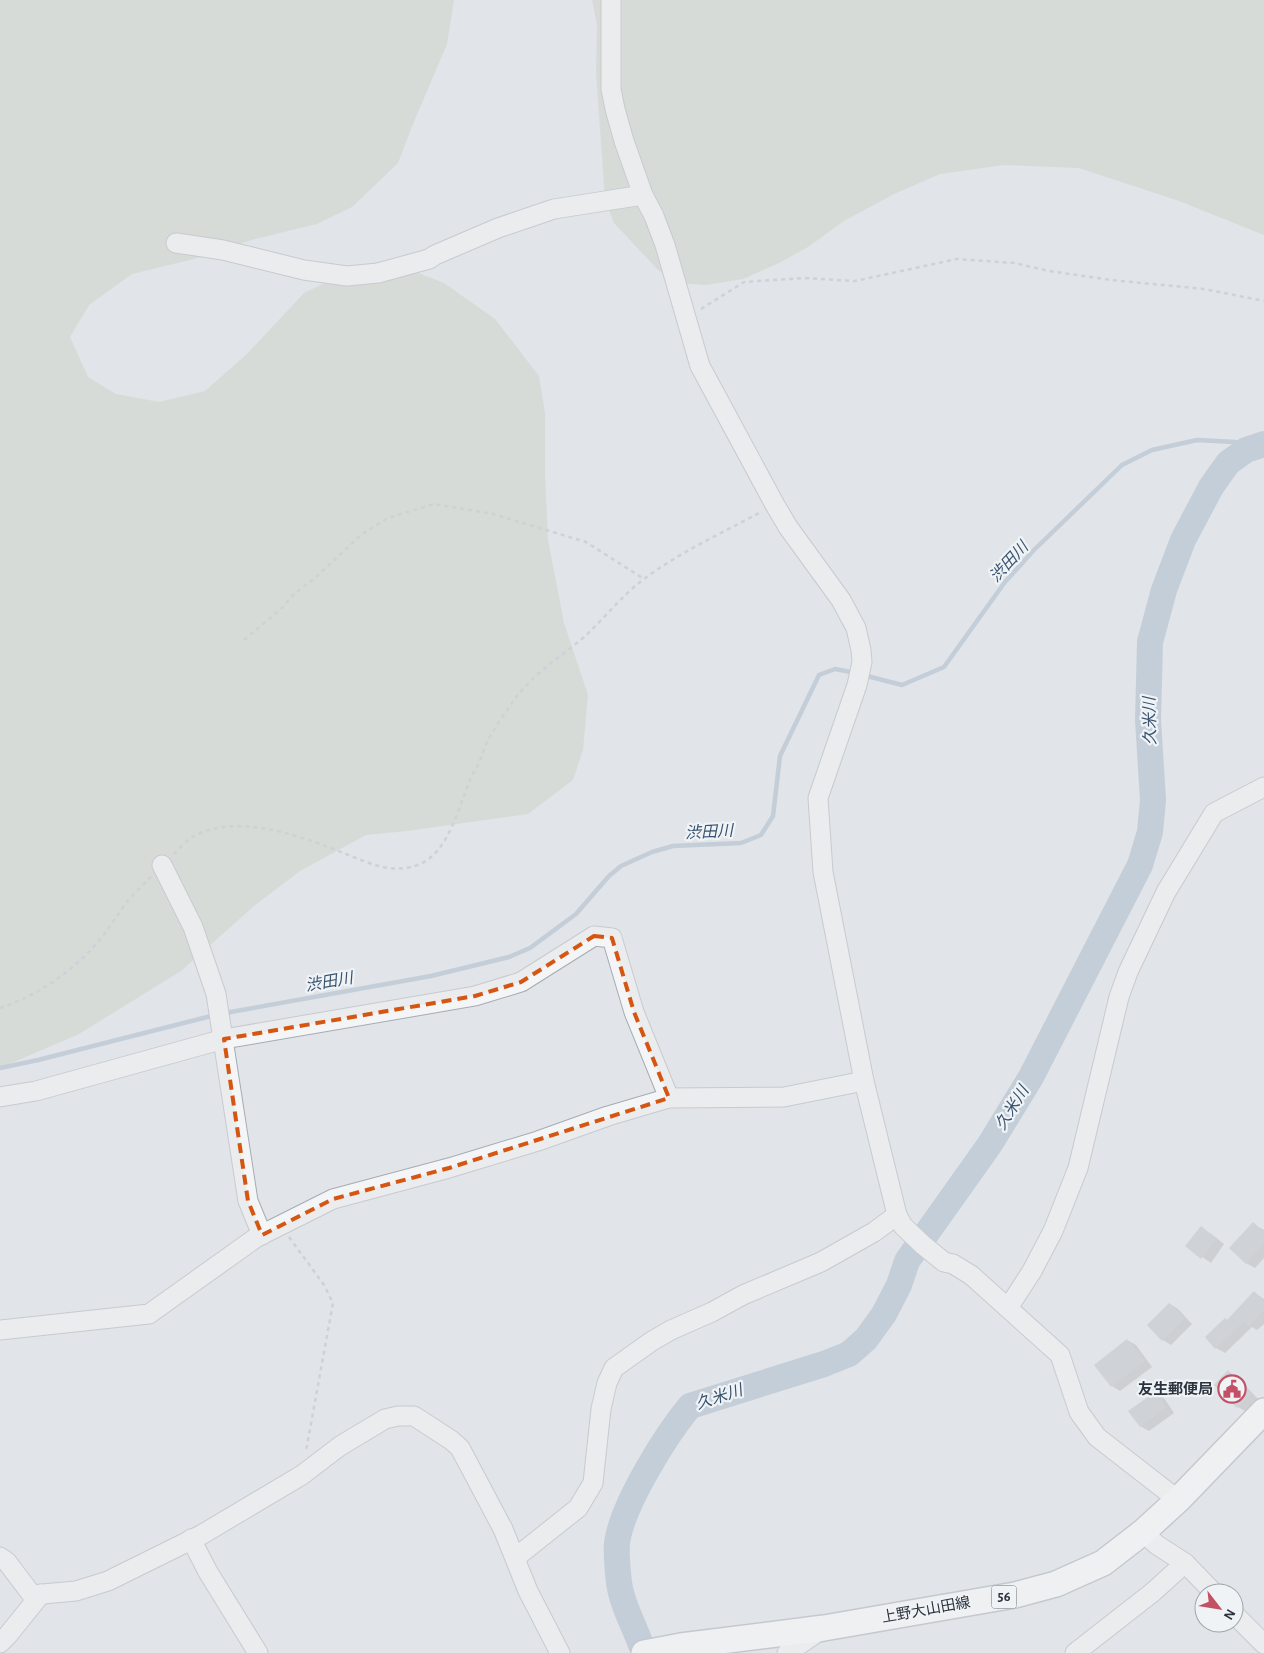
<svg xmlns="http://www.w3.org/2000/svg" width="1264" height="1653" font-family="'Alegreya Sans','Noto Sans JP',sans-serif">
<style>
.green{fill:#c7d1c3}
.shadow{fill:#0003}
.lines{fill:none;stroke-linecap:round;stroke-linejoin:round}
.stream{stroke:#9fb3c5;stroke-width:4.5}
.river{stroke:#9fb3c5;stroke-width:26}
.building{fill:#b9bec5}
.minor-casing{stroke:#a7abb2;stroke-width:21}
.major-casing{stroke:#a1a9b3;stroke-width:28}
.path{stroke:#b7bbc0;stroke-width:2.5;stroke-dasharray:4 4;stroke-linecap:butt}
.minor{stroke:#f3f5f7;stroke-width:19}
.major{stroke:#fff;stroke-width:25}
.marked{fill:none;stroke:#d55511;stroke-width:4;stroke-dasharray:10 6;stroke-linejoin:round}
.labels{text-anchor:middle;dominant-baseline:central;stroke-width:4.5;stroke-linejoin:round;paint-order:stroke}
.shield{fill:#f0f3f6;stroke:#666d75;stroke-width:1}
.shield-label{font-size:14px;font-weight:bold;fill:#2b333e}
.poi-label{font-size:15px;font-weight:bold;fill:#2b333e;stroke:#f0f3f6;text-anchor:end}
.street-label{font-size:15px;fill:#2b333e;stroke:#f0f3f6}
.water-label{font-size:16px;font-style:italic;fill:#38536f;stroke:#f0f3f6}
</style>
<rect width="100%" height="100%" fill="#e1e4e8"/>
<g class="green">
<polygon points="0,0 454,0 447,44 413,124 398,163 352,207 317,224 255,239 194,259 132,274 89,305 70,337 88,377 116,394 159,402 205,391 247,354 304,293 352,270 398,265 444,283 495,319 539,376 545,413 545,476 548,540 564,623 588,695 583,750 573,780 528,814 407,831 366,835 300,871 254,906 181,971 79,1034 0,1068"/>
<polygon points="592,0 1264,0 1264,235 1179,201 1079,168 1004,165 940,174 894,194 844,221 808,247 779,263 743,279 706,285 679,283 658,270 614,223 605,199 596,73 597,25"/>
</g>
<g class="shadow">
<polygon points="1253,1224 1264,1230 1264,1258 1255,1268 1246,1263"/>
<polygon points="1210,1233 1224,1244 1211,1263 1187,1246"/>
<polygon points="1255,1293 1264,1299 1264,1324 1257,1330 1252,1327 1225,1353 1216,1348 1206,1337 1228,1321"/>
<polygon points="1170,1304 1178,1309 1192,1324 1171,1345 1163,1340"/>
<polygon points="1127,1340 1136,1345 1152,1367 1120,1391 1112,1386"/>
<polygon points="1228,1372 1237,1377 1259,1400 1247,1412 1238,1407 1215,1385"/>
<polygon points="1155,1393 1164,1398 1174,1413 1149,1431 1140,1426"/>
</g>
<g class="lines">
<g class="stream">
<polyline points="863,675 902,685 944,667 1005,582 1034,550 1122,465 1152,450 1197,440 1235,442 1246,450"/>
<polyline points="225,1013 431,976 509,957 530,948 576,914 609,876 621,866 652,852 673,846 741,843 761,835 773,816 780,756 819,675 835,669 856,673"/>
<polyline points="0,1068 38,1060 215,1015"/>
</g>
<path class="river" d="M 647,1653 L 641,1645 C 635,1628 623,1606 620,1588 C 618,1579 616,1552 617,1543 C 622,1505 666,1435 690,1406 L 824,1364 L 849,1354 L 866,1339 L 884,1314 L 899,1285 L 907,1261 L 990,1144 L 1031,1077 L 1140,865 L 1150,832 L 1153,800 L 1148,720 L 1150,642 L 1164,590 L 1183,540 L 1211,487 L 1228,463 L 1246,450 L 1264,444"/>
</g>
<g class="building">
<polygon points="1253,1222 1264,1232 1264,1244 1246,1264 1229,1248"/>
<polygon points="1201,1226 1217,1239 1201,1259 1185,1246"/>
<polygon points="1254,1291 1264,1301 1264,1310 1248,1327 1244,1322 1215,1349 1205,1337 1225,1318 1227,1320"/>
<polygon points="1169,1303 1185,1318 1162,1341 1147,1325"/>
<polygon points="1127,1339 1145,1361 1111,1387 1094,1365"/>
<polygon points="1228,1370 1251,1394 1237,1408 1214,1385"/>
<polygon points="1155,1392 1166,1407 1140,1427 1128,1411"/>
</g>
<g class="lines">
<g class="minor-casing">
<g id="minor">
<polyline points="611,0 611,89 615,109 624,141 643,195 654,216 665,245 700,366 775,505 788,527 841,600 856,628 861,650 862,662 857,685 818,798 823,872 864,1081 897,1215 903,1226 923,1245 944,1262 953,1264 971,1275 1060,1355 1079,1412 1097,1437 1178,1500"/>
<polyline points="176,243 223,250 304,270 347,276 378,273 429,259 435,255 498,228 554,209 643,195"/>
<polyline points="162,865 193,927 216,994 248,1201 262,1235"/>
<polyline points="0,1097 36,1091 224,1039 475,996 521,982 594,936 612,938 634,1012 669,1098"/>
<polyline points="1008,1308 1032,1271 1053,1231 1078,1168 1119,997 1128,972 1166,892 1214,813 1264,787"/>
<polyline points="0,1330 149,1314 257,1237 333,1199 449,1168 538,1141 608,1116 669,1098 784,1097 864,1081"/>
<polyline points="1143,1532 1157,1545 1185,1563 1214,1593"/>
<polyline points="191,1539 208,1572 258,1653"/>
<polyline points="0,1557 7,1562 32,1595 76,1591 108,1581 201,1535 302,1475 340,1446 385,1419 398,1416 414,1416 451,1440 460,1448 503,1529 528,1591 560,1653"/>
<polyline points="515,1558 578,1508 593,1483 601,1409 607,1383 614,1368 652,1341 671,1330 712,1312 743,1295 821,1262 874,1232 897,1215"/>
<polyline points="1234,1614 1264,1644"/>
<polyline points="0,1643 8,1635 41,1594"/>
<polyline points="787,1653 821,1630"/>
<polyline points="1075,1653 1153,1592 1185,1563"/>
</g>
</g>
<g class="major-casing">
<polyline id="major" points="644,1653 681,1646 824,1628 1015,1595 1056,1584 1103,1563 1143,1532 1178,1500 1264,1411"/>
</g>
<g class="path">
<polyline points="701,309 744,282 803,278 855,281 957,259 1014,263 1049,271 1111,280 1204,289 1264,301"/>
<polyline points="244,640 282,608 293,595 315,578 362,534 388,518 434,504 493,514 586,542 644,579"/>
<path d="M 174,854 C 180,848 187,840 194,836 C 239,812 303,837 346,854 C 371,864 394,875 420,864 C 449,852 459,805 470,780 C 472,774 476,769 479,763 C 482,756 484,748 487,742 C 494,728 504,715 512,703 C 530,676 559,658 583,638 C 604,619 621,596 644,579 C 680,552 722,533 761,512"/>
<path d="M 0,1008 C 37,996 72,972 98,942 C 108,930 117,915 127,902 C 134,893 143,885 151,877"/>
<polyline points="289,1237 324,1285 333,1303 306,1451"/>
</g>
<use href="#minor" class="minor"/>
<use href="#major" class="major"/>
</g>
<path d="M0 0H1264V1653H0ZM 594,936 L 612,938 L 634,1012 L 669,1098 L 449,1168 L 333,1199 L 262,1235 L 248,1201 L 224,1039 L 475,996 L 521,982 Z" fill="#e1e4e8" fill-opacity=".55" fill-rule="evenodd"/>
<path class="marked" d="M 594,936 L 612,938 L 634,1012 L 669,1098 L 449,1168 L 333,1199 L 262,1235 L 248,1201 L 224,1039 L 475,996 L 521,982 Z"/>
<defs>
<g id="civic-ring" transform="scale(1.4375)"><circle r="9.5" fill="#f0f3f6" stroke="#c25166" stroke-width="1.5"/><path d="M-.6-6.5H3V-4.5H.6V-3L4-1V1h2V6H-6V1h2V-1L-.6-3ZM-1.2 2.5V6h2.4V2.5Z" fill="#c25166"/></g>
</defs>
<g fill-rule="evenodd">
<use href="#civic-ring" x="1232" y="1389"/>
</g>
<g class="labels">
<rect class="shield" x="991.5" y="1585.5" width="25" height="23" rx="4"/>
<g class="shield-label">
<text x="1004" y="1597">56</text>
</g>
<g class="poi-label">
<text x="1213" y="1389">友生郵便局</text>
</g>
<g class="street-label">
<text transform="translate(926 1610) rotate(-10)">上野大山田線</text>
</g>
<g class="water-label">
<text transform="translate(1009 562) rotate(-47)">渋田川</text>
<text transform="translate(1150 721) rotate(-91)">久米川</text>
<text transform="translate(709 832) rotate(-3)">渋田川</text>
<text transform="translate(329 982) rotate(-10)">渋田川</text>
<text transform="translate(1012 1108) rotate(-58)">久米川</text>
<text transform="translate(719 1397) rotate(-18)">久米川</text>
</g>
</g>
<g transform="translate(1219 1608) rotate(121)"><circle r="24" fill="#f0f3f6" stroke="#a1a6ac"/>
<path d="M0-4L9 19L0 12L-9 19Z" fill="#c25166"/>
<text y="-8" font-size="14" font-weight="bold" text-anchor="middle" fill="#2b333e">N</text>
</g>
</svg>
